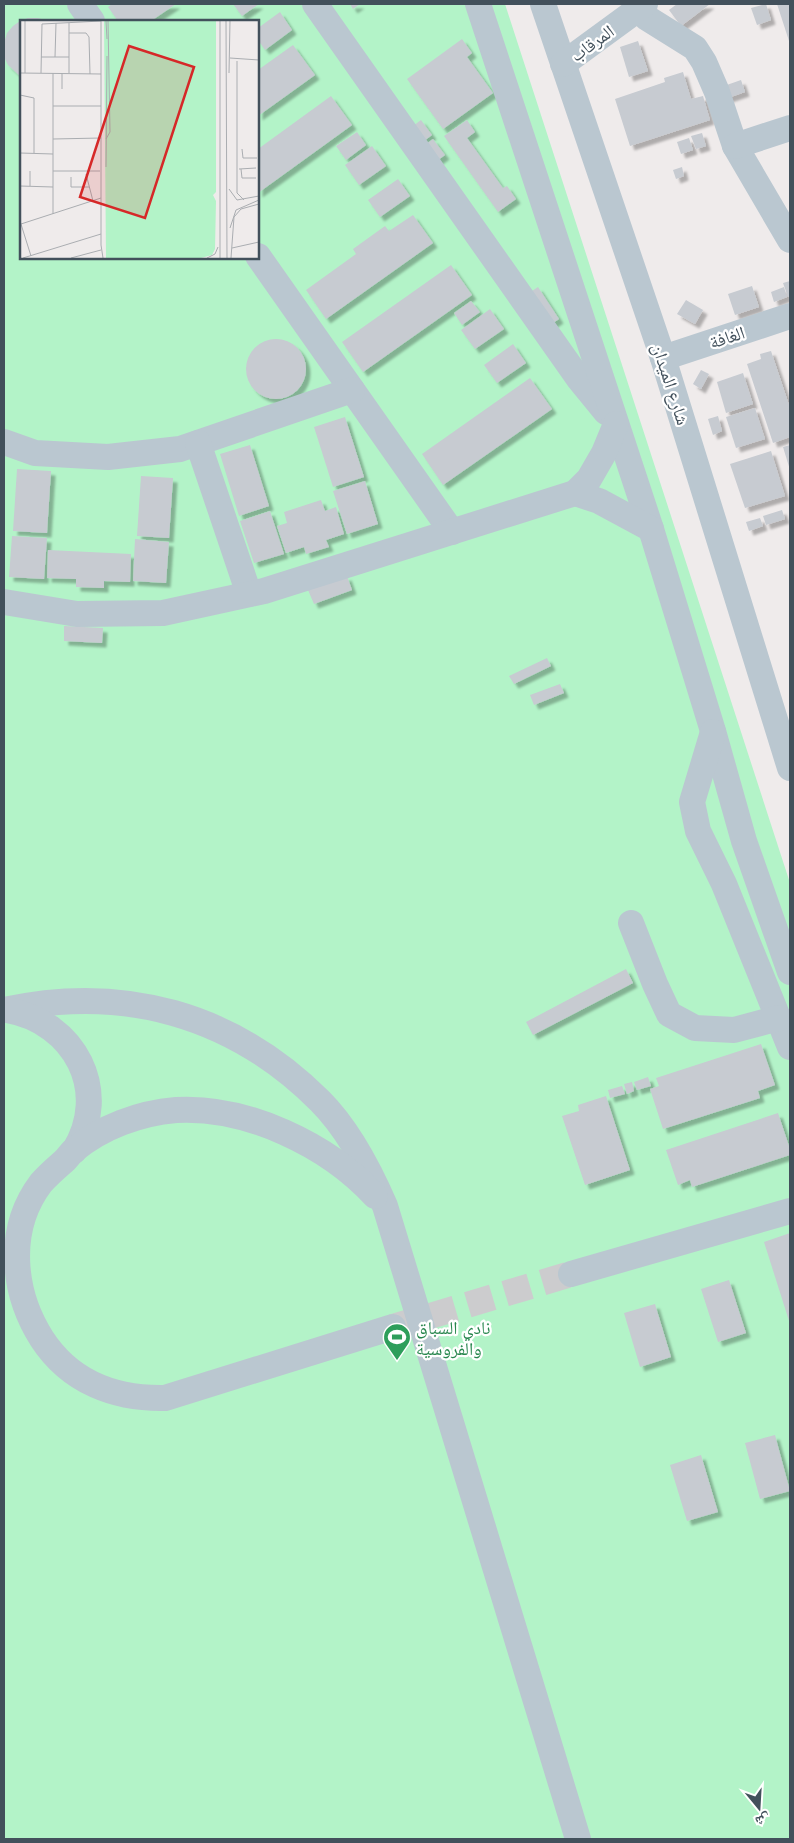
<svg xmlns="http://www.w3.org/2000/svg" width="794" height="1843" font-family="Quicksand,'Noto Naskh Arabic',sans-serif">
<style>
.green{fill:#b3f3c8;fill-rule:evenodd}
.building{fill:#c7cbd1;filter:url(#shadow)}
.lines{fill:none;stroke-linecap:round;stroke-linejoin:round}
.minor-tunnel{stroke:#ccccce;stroke-width:26;stroke-dasharray:26 13;stroke-linecap:butt}
.minor{stroke:#bac7d0;stroke-width:26}
.labels{text-anchor:middle;dominant-baseline:central;stroke-width:4.5;stroke-linejoin:round;paint-order:stroke}
.street-label{font-size:18px;fill:#42505b;stroke:#fff}
.leisure-label{font-size:18px;fill:#27864d;stroke:#fff;text-anchor:start}
.inset-road{fill:none;stroke:#aaadb1;stroke-width:1}
.view{fill:#d62828;fill-opacity:0.15;stroke:#d62828;stroke-width:2.5}
.inset-edge{fill:none;stroke:#42505b;stroke-width:2.5}
</style>
<defs>
<filter id="shadow"><feDropShadow dx="4.5" dy="4.5" stdDeviation="1" flood-color="#0004"/></filter>
</defs>
<rect width="100%" height="100%" fill="#efebeb"/>
<path class="green" d="M 4,4 L 505,4 L 790,883 L 790,1839 L 4,1839 ZM 21,21 L 258,21 L 258,258 L 21,258 Z"/>
<g class="building">
<polygon points="112,4 176,4 151,21 118,21 108,7"/>
<polygon points="233,4 259,4 242,16"/>
<polygon points="350,4 360,4 353,9"/>
<polygon points="677,4 710,4 681,26 669,10"/>
<polygon points="766,4 771,20 757,25 751,8"/>
<polygon points="777,4 790,4 790,44"/>
<polygon points="280,12 292,30 265,50 258,40 258,28"/>
<polygon points="28,18 38,18 49,21 21,21 21,77 8,65 4,57 4,43 7,33 13,26 20,21"/>
<polygon points="462,39 472,53 467,57 493,93 443,129 407,79"/>
<polygon points="638,41 648,71 629,77 620,47"/>
<polygon points="293,45 315,75 258,116 258,70"/>
<polygon points="683,72 691,99 703,96 710,120 630,146 615,99 665,82 664,78"/>
<polygon points="741,80 745,92 725,99 721,87"/>
<polygon points="331,96 352,125 258,193 258,149"/>
<polygon points="421,120 432,135 420,144 409,129"/>
<polygon points="467,120 475,132 467,138 503,188 507,186 516,199 498,212 444,136"/>
<polygon points="357,132 366,145 346,160 336,146"/>
<polygon points="702,133 706,146 696,149 691,136"/>
<polygon points="689,138 693,150 681,154 677,142"/>
<polygon points="433,139 445,155 434,163 422,147"/>
<polygon points="372,146 386,166 359,185 345,165"/>
<polygon points="682,167 684,176 676,179 673,170"/>
<polygon points="398,179 410,196 380,217 368,200"/>
<polygon points="413,215 433,243 326,319 306,290 356,254 353,249 385,226 389,231"/>
<polygon points="451,265 472,295 363,372 342,342"/>
<polygon points="790,281 790,296 788,297 783,283"/>
<polygon points="752,286 759,307 735,315 728,294"/>
<polygon points="538,287 559,319 547,327 526,295"/>
<polygon points="784,287 787,297 774,302 771,292"/>
<polygon points="686,300 703,310 695,324 677,314"/>
<polygon points="471,301 480,312 462,325 454,313"/>
<polygon points="490,309 504,329 475,349 461,330"/>
<circle cx="276" cy="369" r="30"/>
<polygon points="513,344 526,363 497,383 484,365"/>
<polygon points="771,351 790,408 790,437 773,443 747,364 761,359 760,354"/>
<polygon points="701,370 709,374 701,389 693,384"/>
<polygon points="743,373 753,404 726,413 717,382"/>
<polygon points="530,378 552,409 443,485 422,454"/>
<polygon points="755,408 765,439 736,448 726,417"/>
<polygon points="718,416 722,431 713,435 708,419"/>
<polygon points="345,417 364,477 333,487 314,427"/>
<polygon points="250,445 269,506 239,516 220,454"/>
<polygon points="790,445 790,470 783,447"/>
<polygon points="771,451 785,496 745,508 730,464"/>
<polygon points="17,469 51,471 47,533 13,531"/>
<polygon points="141,476 173,478 169,538 137,536"/>
<polygon points="365,481 378,524 347,534 333,491"/>
<polygon points="321,500 325,511 336,507 344,534 326,540 329,547 306,554 304,547 286,553 277,526 287,523 284,512"/>
<polygon points="782,510 785,519 766,525 763,516"/>
<polygon points="270,511 284,554 254,563 240,521"/>
<polygon points="760,518 763,526 749,531 746,522"/>
<polygon points="12,536 47,538 44,579 9,577"/>
<polygon points="135,539 169,542 166,583 133,581"/>
<polygon points="48,550 131,554 130,582 104,581 104,588 76,587 76,579 47,578"/>
<polygon points="347,576 352,590 314,604 308,590"/>
<polygon points="64,626 103,628 102,643 64,641"/>
<polygon points="547,658 551,666 514,684 509,676"/>
<polygon points="560,684 564,693 534,705 530,695"/>
<polygon points="626,969 633,983 533,1035 526,1022"/>
<polygon points="761,1044 775,1085 758,1091 760,1098 663,1129 650,1089 659,1086 656,1078"/>
<polygon points="648,1077 651,1086 637,1090 634,1082"/>
<polygon points="632,1082 634,1091 627,1094 624,1084"/>
<polygon points="622,1086 625,1094 610,1098 608,1090"/>
<polygon points="606,1096 630,1170 585,1185 562,1116 579,1111 578,1105"/>
<polygon points="778,1113 790,1149 790,1155 692,1187 690,1180 678,1185 666,1150"/>
<polygon points="790,1233 790,1324 764,1242"/>
<polygon points="729,1280 746,1333 718,1342 701,1289"/>
<polygon points="655,1304 671,1357 640,1367 624,1313"/>
<polygon points="775,1435 790,1491 760,1499 745,1443"/>
<polygon points="701,1455 718,1512 687,1521 670,1465"/>
</g>
<g class="lines">
<polyline class="minor-tunnel" points="393,1327 571,1274"/>
<g class="minor">
<polyline points="80,4 92,21"/>
<polyline points="315,4 579,379 606,412"/>
<polyline points="478,4 651,529 713,731 744,841 790,972"/>
<polyline points="543,4 663,358 790,768"/>
<polyline points="638,9 647,18 695,48 704,62 717,92 735,146 790,240"/>
<polyline points="563,64 645,4"/>
<polyline points="735,146 790,128"/>
<polyline points="258,256 452,532"/>
<polyline points="663,358 790,316"/>
<polyline points="4,442 35,453 108,457 180,449 352,390"/>
<polyline points="198,443 249,594"/>
<polyline points="575,493 599,501 651,529"/>
<polyline points="4,602 77,614 163,613 264,591 575,493 589,479 604,453 616,424"/>
<polyline points="713,732 692,802 698,831 724,884 790,1047"/>
<polyline points="631,923 655,984 669,1014 695,1028 734,1030 779,1018"/>
<path d="M 4,1010 C 123,984 233,1014 320,1101 C 349,1130 369,1169 385,1206 L 578,1839"/>
<path d="M 7,1010 C 75,1022 111,1091 74,1151"/>
<path d="M 375,1196 C 328,1145 247,1106 176,1110 C 140,1113 101,1127 73,1151 C 69,1155 67,1159 63,1162 C 55,1169 48,1175 41,1183 C 6,1229 12,1292 42,1339 C 70,1382 115,1399 165,1398 L 393,1327"/>
<polyline points="571,1274 790,1211"/>
</g>
</g>
<defs>
<g id="stadium-pin" transform="scale(1.4375)"><path d="M0 17L-7.5 6A9.5 9.5 0 1 1 7.5 6Z" fill="#2e9e5b" stroke="#fff"/><path d="M0-5a6.5 5 0 1 0 0 10a6.5 5 0 1 0 0-10ZM-3.5-1.8h7v3.6h-7Z" fill="#fff"/></g>
</defs>
<g fill-rule="evenodd">
<use href="#stadium-pin" x="397" y="1337"/>
</g>
<g class="labels">
<g class="street-label">
<text transform="translate(592 43) rotate(-36)">المرقاب</text>
<text transform="translate(727 337) rotate(-18)">الغافة</text>
<text transform="translate(671 384) rotate(72)">شارع الميدان</text>
</g>
<g class="leisure-label">
<text x="416" y="1327">نادي السباق<tspan x="416" dy="21">والفروسية</tspan></text>
</g>
</g>
<g transform="translate(20 20)">
<rect width="239" height="239" fill="#efebeb"/>
<path d="M 84,1 L 196,1 L 196,172 L 193,175 L 196,181 L 195,229 L 192,235 L 181,238 L 86,238 Z" fill="#b3f3c8"/>
<path class="inset-road" d="M 5,1 L 5,53M 81,1 L 81,225 L 83,238M 86,1 L 87,19M 206,1 L 207,238M 49,13 L 66,13 L 69,17 L 70,54M 21,37 L 49,37M 35,37 L 36,3M 210,38 L 239,40M 217,41 L 217,173 L 224,180M 0,53 L 81,54M 21,53 L 22,4 L 81,1M 42,53 L 42,69M 49,53 L 49,3M 209,53 L 210,1M 0,75 L 14,78 L 14,133M 33,86 L 81,86M 33,119 L 81,118M 86,119 L 90,112 L 88,1M 222,129 L 223,138 L 237,138M 0,133 L 0,201 L 11,236M 0,133 L 33,134M 86,147 L 87,36M 219,149 L 236,148M 221,149 L 222,158 L 236,158M 33,151 L 80,151M 66,154 L 73,181M 51,157 L 51,167 L 69,167M 0,166 L 33,167M 10,166 L 10,151M 209,169 L 217,180 L 239,176M 33,194 L 33,53M 1,204 L 81,178M 210,208 L 216,190 L 239,180M 212,228 L 239,222M 3,238 L 81,214M 51,238 L 81,230M 187,238 L 195,234 L 198,227M 200,238 L 200,1M 211,238 L 214,197 L 221,189 L 239,184"/>
<path class="view" d="M 109,26 L 174,47 L 125,198 L 60,177 Z"/>
<rect width="239" height="239" class="inset-edge"/>
</g>
<rect width="794" height="1843" fill="none" stroke="#42505b" stroke-width="10"/>
<g transform="translate(759 1808) rotate(162)" stroke="#ffffff" stroke-width="4" paint-order="stroke">
<path d="M0-4L9 19L0 12L-9 19Z" fill="#42505b"/>
<text y="-8" font-size="14" font-weight="bold" text-anchor="middle" fill="#42505b">ش</text>
</g>
</svg>
